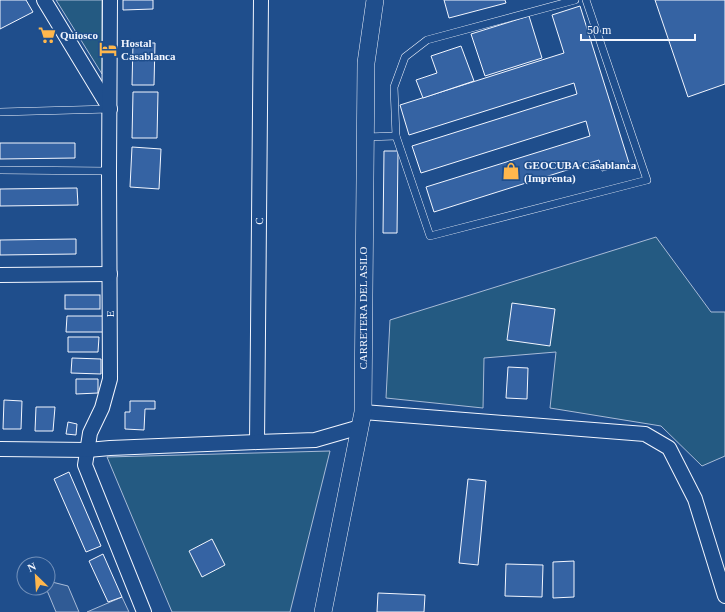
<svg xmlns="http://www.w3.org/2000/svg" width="725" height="612" font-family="Georgia,serif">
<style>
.green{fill:#245a82;stroke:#a8bbd7}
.parking{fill:#305b95;stroke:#a8bbd7}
.building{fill:#3563a3;stroke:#f2f6ff}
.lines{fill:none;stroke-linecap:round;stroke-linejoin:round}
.service-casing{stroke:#f2f6ff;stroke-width:8}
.minor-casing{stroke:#f2f6ff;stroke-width:16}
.tertiary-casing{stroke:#f2f6ff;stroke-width:18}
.service{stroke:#1f4e8c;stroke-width:7}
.minor{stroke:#1f4e8c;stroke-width:14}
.tertiary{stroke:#1f4e8c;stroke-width:17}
.labels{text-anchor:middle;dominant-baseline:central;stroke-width:3;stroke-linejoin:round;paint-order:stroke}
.poi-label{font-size:11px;font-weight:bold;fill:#f2f6ff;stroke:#1f4e8c;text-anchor:start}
.street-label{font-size:11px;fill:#f2f6ff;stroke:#1f4e8c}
</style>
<rect width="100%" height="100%" fill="#1f4e8c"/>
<g class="green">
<polygon points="56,0 102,0 102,74"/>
<polygon points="656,237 711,312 725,312 725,456 702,466 661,426 550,408 556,352 484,358 483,408 386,398 390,320"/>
<polygon points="330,451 290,612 172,612 107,457"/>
</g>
<g class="parking">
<polygon points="48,581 68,586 79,612 56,612 46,588 48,588"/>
<polygon points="122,597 129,612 87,612"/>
</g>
<g class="building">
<polygon points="0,0 26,0 33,12 0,29"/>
<polygon points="123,0 153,0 153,9 123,10"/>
<polygon points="444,0 505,0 506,3 449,18"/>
<polygon points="655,0 725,0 725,84 688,97"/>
<polygon points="580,6 629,163 602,171 599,160 434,212 426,187 590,136 586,121 421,173 412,146 577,94 574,83 409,135 400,105 564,53 552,15"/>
<polygon points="529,16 542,58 485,76 471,34"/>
<polygon points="133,43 155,43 154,85 132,85"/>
<polygon points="461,46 474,81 423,98 416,80 437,73 431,56"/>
<polygon points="133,92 158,92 157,138 132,138"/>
<polygon points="0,143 75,143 75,158 0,159"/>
<polygon points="132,147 161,149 159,189 130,187"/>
<polygon points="384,151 398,151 397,233 383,233"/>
<polygon points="77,188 78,205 0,206 0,189"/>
<polygon points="76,239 76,254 0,255 0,240"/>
<rect x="65" y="295" width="35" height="14"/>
<polygon points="512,303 555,309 550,346 507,340"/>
<polygon points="67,316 103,316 103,332 66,332"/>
<polygon points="68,337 99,337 98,352 68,352"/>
<polygon points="72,358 101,359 101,374 71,373"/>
<polygon points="508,367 528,368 527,399 506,398"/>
<polygon points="76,379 98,379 98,393 76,394"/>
<polygon points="4,400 22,401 21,429 3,429"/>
<polygon points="130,401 155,401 155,409 145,409 144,430 125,429 125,412 130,412"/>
<polygon points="36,407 55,407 53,431 35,431"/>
<polygon points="68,422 77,424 76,435 66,434"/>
<polygon points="69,472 101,546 86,552 54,479"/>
<polygon points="468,479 486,481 478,565 459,563"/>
<polygon points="212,539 225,565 202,577 189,551"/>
<polygon points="103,554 122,597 108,602 89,561"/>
<polygon points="574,561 574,597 553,598 553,562"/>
<polygon points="506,564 543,565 542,597 505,596"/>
<polygon points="378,593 425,595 424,612 377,612"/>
</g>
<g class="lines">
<g class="service-casing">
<g id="service">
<polyline points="575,0 427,40 405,57 394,87 396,136 430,236 647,180 586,0"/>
<polyline points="0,112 110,109"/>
<polyline points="365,137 396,136"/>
<polyline points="0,170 109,171"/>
</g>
</g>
<g class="minor-casing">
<g id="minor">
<polyline points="44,0 110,109"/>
<polyline points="110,0 109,171 110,379 102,408 90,433 85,465 144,612"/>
<polyline points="0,275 110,274"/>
<polyline points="363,412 645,434 669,448 695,499 725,596"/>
<polyline points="257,442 261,0"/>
<polyline points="0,449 88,450 110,448 257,442 315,440 360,427"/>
</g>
</g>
<g class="tertiary-casing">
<polyline id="tertiary" points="323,612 363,412 366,63 375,0"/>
</g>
<use href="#service" class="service"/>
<use href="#minor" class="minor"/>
<use href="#tertiary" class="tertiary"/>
</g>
<defs>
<g id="supermarket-bare" transform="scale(1.38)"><path d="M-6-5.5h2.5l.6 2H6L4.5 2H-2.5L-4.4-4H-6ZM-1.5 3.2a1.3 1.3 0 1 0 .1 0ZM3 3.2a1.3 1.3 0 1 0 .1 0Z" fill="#ffb74d" stroke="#1f4e8c" stroke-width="2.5" paint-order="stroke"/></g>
<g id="hotel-bare" transform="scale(1.38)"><path d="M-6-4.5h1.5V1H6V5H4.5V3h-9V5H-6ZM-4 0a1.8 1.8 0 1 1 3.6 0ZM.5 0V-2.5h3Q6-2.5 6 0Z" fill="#ffb74d" stroke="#1f4e8c" stroke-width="2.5" paint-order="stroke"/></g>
<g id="shop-bare" transform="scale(1.38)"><path d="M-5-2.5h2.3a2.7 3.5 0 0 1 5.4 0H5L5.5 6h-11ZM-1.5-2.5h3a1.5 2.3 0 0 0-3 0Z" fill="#ffb74d" stroke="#1f4e8c" stroke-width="2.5" paint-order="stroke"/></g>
</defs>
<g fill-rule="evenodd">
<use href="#supermarket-bare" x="47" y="35"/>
<use href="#hotel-bare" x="108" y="49"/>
<use href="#shop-bare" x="511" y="171"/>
</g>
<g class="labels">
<g class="poi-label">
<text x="60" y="35">Quiosco</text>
<text x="121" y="43">Hostal<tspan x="121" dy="13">Casablanca</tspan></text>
<text x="524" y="165">GEOCUBA Casablanca<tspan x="524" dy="13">(Imprenta)</tspan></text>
</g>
<g class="street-label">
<text transform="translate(259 221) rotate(-89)">C</text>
<text transform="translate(363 308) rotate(-90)">CARRETERA DEL ASILO</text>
<text transform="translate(110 314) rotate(-90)">E</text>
</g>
</g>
<g transform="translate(36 576) rotate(335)"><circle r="19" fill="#1f4e8c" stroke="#7391ba"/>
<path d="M0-3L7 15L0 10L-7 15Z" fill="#ffb74d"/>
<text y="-6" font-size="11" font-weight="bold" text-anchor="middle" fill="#f2f6ff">N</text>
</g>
<path d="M581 34v6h114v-6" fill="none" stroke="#f2f6ff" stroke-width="2"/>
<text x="587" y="34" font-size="12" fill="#f2f6ff" stroke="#1f4e8c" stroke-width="3" paint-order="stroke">50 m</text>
</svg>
